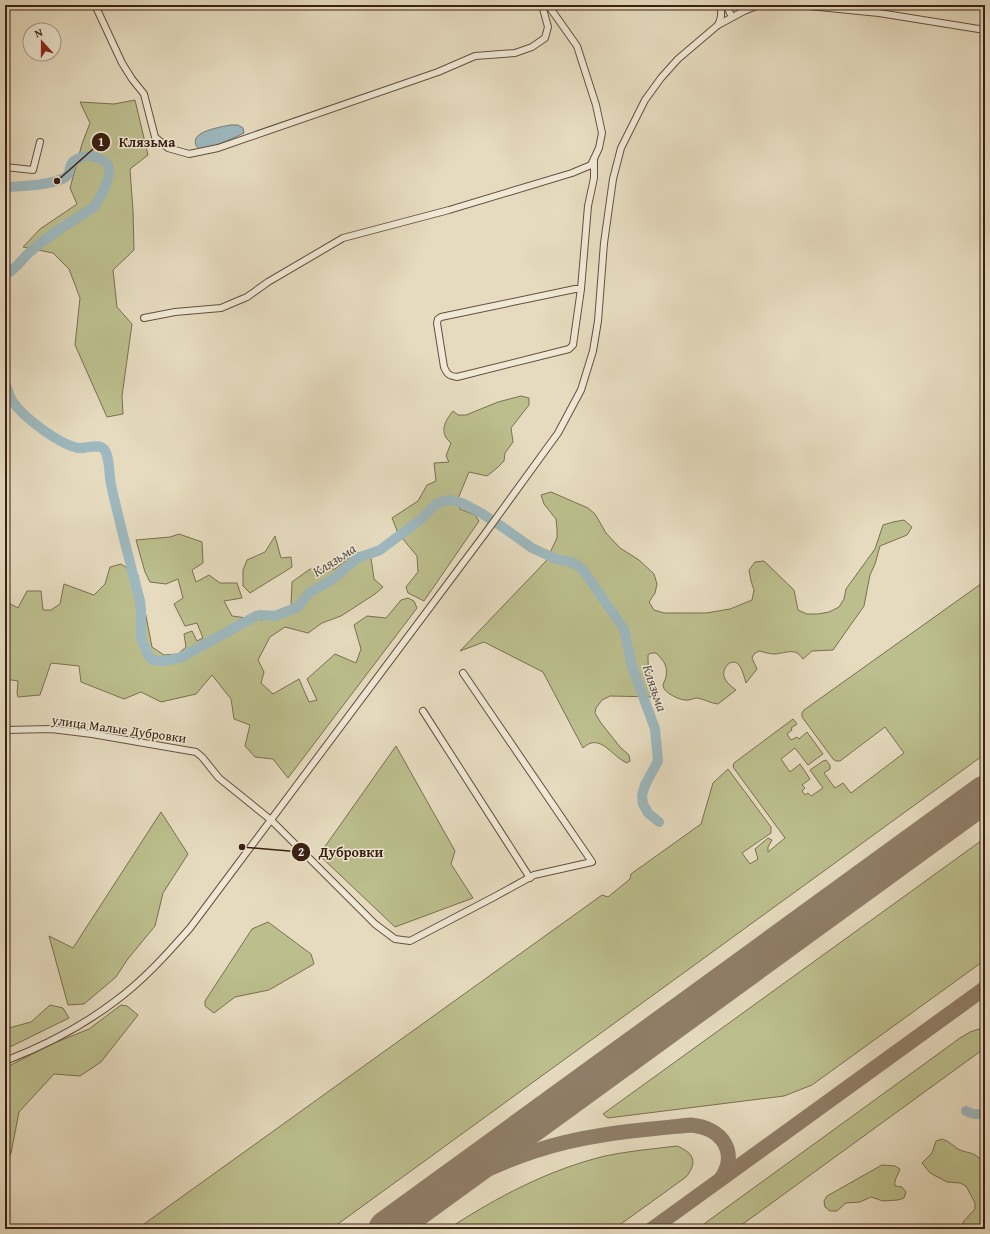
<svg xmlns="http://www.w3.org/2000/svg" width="990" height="1234" font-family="'Gentium Book Plus',serif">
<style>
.green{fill:#bcbe8d;stroke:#7b6f50}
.water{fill:#9db8be;stroke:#757b79}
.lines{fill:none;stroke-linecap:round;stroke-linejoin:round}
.river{stroke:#9db8be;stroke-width:10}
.taxiway{stroke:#907e68;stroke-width:15}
.runway{stroke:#907e68;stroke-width:37}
.street-casing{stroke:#654f3d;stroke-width:8}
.street{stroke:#efe8d5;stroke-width:6}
.labels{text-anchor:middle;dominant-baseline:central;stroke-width:3;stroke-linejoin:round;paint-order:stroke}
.street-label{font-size:13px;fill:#3a2012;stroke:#efe8d5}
.water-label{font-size:14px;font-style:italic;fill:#584e46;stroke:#efe8d5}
.leader{fill:none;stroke:#3a2012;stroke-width:1.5}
.callout-dot{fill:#3a2012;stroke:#efe8d5;stroke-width:1.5}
.mark-label{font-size:12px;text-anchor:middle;font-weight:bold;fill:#fff}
.callout-label{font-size:14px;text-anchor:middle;font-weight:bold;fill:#3a2012;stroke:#efe8d5;stroke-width:3;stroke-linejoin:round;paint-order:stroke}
</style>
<rect width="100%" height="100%" fill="#e6dbbf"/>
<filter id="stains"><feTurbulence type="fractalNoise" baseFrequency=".005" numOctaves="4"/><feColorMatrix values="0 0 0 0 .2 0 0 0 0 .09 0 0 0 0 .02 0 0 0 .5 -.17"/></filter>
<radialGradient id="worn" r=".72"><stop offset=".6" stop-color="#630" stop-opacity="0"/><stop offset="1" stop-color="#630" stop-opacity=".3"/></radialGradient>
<g class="green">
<polygon points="135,100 148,155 130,169 133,211 134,250 113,270 117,307 132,324 122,396 123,414 107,417 75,345 80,298 69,269 53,253 23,247 40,229 77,204 70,188 82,144 90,123 80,102 114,104"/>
<path d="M 521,396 L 529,398 L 529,405 L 511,428 L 513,442 L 505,453 L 504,461 L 497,468 L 487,476 L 469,472 L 457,501 L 460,509 L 475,515 L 479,521 L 424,601 L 408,593 L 406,587 L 418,572 L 417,556 L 398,533 L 392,518 L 418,501 L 427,485 L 436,481 L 434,463 L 449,462 L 446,456 L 451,443 C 439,433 444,422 453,411 L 458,415 L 466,415 L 498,402 Z"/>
<path d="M 551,492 L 588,508 L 595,514 L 606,533 L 620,548 L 639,560 L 654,574 L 657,584 L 655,593 L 649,602 L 654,610 L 664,613 L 706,613 L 730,609 L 752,600 L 754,590 L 751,581 L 749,570 L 755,562 L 764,561 L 794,590 L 798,610 L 807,614 L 818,614 L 829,612 L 839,607 L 844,599 L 846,589 L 875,549 L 883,525 L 893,522 L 904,520 L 912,527 L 907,535 L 880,546 L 875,564 L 870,575 L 864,606 L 833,650 L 812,651 L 803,659 C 795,647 787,653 775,654 C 769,654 764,652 759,651 L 754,654 L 752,658 L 757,669 L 746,683 C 744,677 743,670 739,665 C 731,656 720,670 725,679 C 727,683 732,687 736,690 L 718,704 C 710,703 704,699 697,698 C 693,698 689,701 685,700 C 680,700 664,693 663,686 C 663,684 665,680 666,677 C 668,666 664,661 656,653 L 651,653 L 648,655 C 648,662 648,669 650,675 C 653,683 657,689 657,697 L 610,696 L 602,700 L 596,708 L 595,713 L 601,723 L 620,747 L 629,755 L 630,761 L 627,763 C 611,756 600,732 583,748 L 543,672 L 484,642 L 460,651 L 546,561 L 557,538 L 557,529 L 556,519 L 544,504 L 541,495 Z"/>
<polygon points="179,534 202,542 203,563 192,570 196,582 209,575 220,583 237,583 242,598 224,601 232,616 262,620 291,606 292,582 310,569 335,569 356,552 371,558 374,579 383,587 375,594 341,616 322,623 308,633 285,627 270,637 258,660 264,672 261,683 273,694 299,679 309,702 317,700 307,679 335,654 356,663 361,649 354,625 367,616 386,618 401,600 408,598 414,601 417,608 288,778 273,759 255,757 245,746 250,725 234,719 231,699 212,675 196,694 161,702 141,692 124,699 81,682 79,666 51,663 40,695 18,697 17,693 18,681 5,679 5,601 18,608 27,591 41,591 43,610 51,610 60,604 64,584 94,595 105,584 110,567 121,564 138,575 152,647 164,655 178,654 186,647 184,634 192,631 197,641 203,638 197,623 185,626 174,604 183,598 178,579 166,584 150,582 145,572 136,540 170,537"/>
<polygon points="275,536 281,558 291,557 292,567 250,593 243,586 243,570 247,560 265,552"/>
<polygon points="985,581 985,754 331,1229 137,1229 602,895 608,897 630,879 631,874 701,824 713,783 728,769 771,827 771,833 742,853 750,864 758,859 755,849 768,838 772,840 768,847 768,852 785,838 733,767 734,763 793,719 797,724 791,728 792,730 787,734 791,740 797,737 799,739 807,732 823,754 808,765 795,748 781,759 790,772 800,764 810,779 802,785 805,788 802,791 805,795 808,793 811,796 823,788 810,770 823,761 826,760 830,765 830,769 824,773 835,788 843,783 851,793 904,753 885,727 840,761 836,761 833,759 802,717 802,713 804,710"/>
<polygon points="396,746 455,851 451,864 473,898 395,927 319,855"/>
<polygon points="161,812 188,854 163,893 155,926 127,960 116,977 84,1004 68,1005 49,936 73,948"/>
<polygon points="985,838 985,960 812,1085 784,1096 608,1118 603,1114"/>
<polygon points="268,922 311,954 314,964 269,990 235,997 214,1013 205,1006 205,1001 252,929"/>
<polygon points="50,1005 63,1008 69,1018 12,1046 5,1048 5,1029 31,1022"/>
<polygon points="121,1005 127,1006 138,1015 101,1062 80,1076 54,1074 19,1112 11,1153 5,1164 5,1068 52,1044 89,1029"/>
<polygon points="985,1027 985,1048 736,1229 697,1229 960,1038 970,1032"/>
<path d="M 942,1139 C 949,1141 952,1145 958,1149 C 966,1153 973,1152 979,1158 L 985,1158 L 984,1229 L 964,1229 L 963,1222 L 975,1209 L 975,1203 L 966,1186 L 960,1183 L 947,1182 L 930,1173 L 922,1163 L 932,1153 L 936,1141 Z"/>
<path d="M 677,1146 C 694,1153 698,1162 686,1177 L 614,1229 L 448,1229 C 497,1197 548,1170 605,1156 C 628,1151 653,1149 677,1146 Z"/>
<path d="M 882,1165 L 895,1166 L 900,1169 C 898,1175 894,1179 895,1186 L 902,1187 L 906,1192 L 904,1198 L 898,1200 L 883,1201 L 871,1197 L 860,1202 L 846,1203 L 837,1211 L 830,1211 L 825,1207 L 824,1201 L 827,1196 Z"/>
</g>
<path class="water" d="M 230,125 L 238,125 L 243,128 L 244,133 C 236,137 208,150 200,149 C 198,148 196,146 196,145 C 190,131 222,127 230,125 Z"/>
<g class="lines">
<g class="river">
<path d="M 5,187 C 24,186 44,186 62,179 C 74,175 65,165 77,159 C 83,156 91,155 98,158 C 101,159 106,162 108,165 C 113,174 100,199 94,207 C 73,221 49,234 30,252 C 21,260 16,269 5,275"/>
<path d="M 5,383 C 8,389 9,397 13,402 C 24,418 59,444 78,448 C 85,449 98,443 104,449 C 110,456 109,476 111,485 C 120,524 130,563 140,601 L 141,610 L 141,638 L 148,655 L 152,660 L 163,661 L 180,658 L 256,616 L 261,615 L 275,616 L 298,607 L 309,593 L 330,581 L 358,558 L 380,550 L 420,520 L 436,504 L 444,501 L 450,500 L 462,503 L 481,513 L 504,528 L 532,548 L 556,559 L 571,562 L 577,565 L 583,570 L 624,629 L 632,666 L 655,729 L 658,761 L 645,785 L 642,795 L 643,804 L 648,813 L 659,822"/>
<path d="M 966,1111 C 973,1115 978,1115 985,1113"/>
</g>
<g class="taxiway">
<path d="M 415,1209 C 429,1201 442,1191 457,1184 C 482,1171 508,1160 535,1151 C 585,1134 640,1130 691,1125 C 722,1128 739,1152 721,1179"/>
<polyline points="652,1229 985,988"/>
</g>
<polyline class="runway" points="387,1229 985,794"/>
<g class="street-casing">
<g id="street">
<polyline points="95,5 122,63 132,79 144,94 155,137 168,148 189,154 218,148 438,72 475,56 515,53 532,47 545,38 548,27 542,5"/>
<polyline points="726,5 732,17"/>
<polyline points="799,5 879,13 985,30"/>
<path d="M 718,25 C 722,18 722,12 720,5"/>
<polyline points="5,167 33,170 40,142"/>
<path d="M 581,289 L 575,289 L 441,317 L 438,319 L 437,323 L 444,367 C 447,374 449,376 457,377 L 569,349 L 573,345 L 581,289 L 588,206 L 594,178 L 594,159"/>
<polyline points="144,318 175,312 221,308 247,297 268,282 343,238 449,210 572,173 591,165 599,148 602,133 596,105 577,46 548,5"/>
<polyline points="423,711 530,878"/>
<polyline points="5,730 51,729 92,734 196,752 202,757 219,778 271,820 375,924 395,939 410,941 494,897 534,875 592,862 463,673"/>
<path d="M 5,1061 C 44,1046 81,1027 114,1002 C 143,981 167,954 190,928 L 484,535 L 558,433 L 581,390 L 593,351 L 598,321 L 604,243 L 613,179 L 621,148 L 645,100 L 661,78 L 678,59 L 718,25 L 744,11 L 759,5"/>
</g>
</g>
<use href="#street" class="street"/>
</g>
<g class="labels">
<g class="street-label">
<text transform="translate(119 729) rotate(8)">улица Малые Дубровки</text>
</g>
<g class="water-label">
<text transform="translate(334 560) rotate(-33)">Клязьма</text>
<text transform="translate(655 688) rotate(71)">Клязьма</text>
</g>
</g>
<path class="leader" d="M57 181L101 142M242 847L301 852"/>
<g class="callout-dot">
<circle cx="57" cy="181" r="4"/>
<circle cx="242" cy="847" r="4"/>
<circle cx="101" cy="142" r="10"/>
<circle cx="301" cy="852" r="10"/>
</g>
<g class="mark-label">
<text x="101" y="146">1</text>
<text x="301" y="856">2</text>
</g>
<g class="callout-label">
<text x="147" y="147">Клязьма</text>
<text x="351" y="857">Дубровки</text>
</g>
<rect width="990" height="1234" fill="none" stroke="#e6dbbf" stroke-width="20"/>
<rect x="6" y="6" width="978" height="1222" fill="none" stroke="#3a2012" stroke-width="2"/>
<rect x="10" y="10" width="970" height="1214" fill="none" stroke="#3a2012"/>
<g transform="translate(42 42) rotate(339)"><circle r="19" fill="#efe8d5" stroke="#a79887"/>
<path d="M0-3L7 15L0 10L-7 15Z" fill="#8f2418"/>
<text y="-6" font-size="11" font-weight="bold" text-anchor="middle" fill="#3a2012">N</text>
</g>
<rect width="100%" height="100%" filter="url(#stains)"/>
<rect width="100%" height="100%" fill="url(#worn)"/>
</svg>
